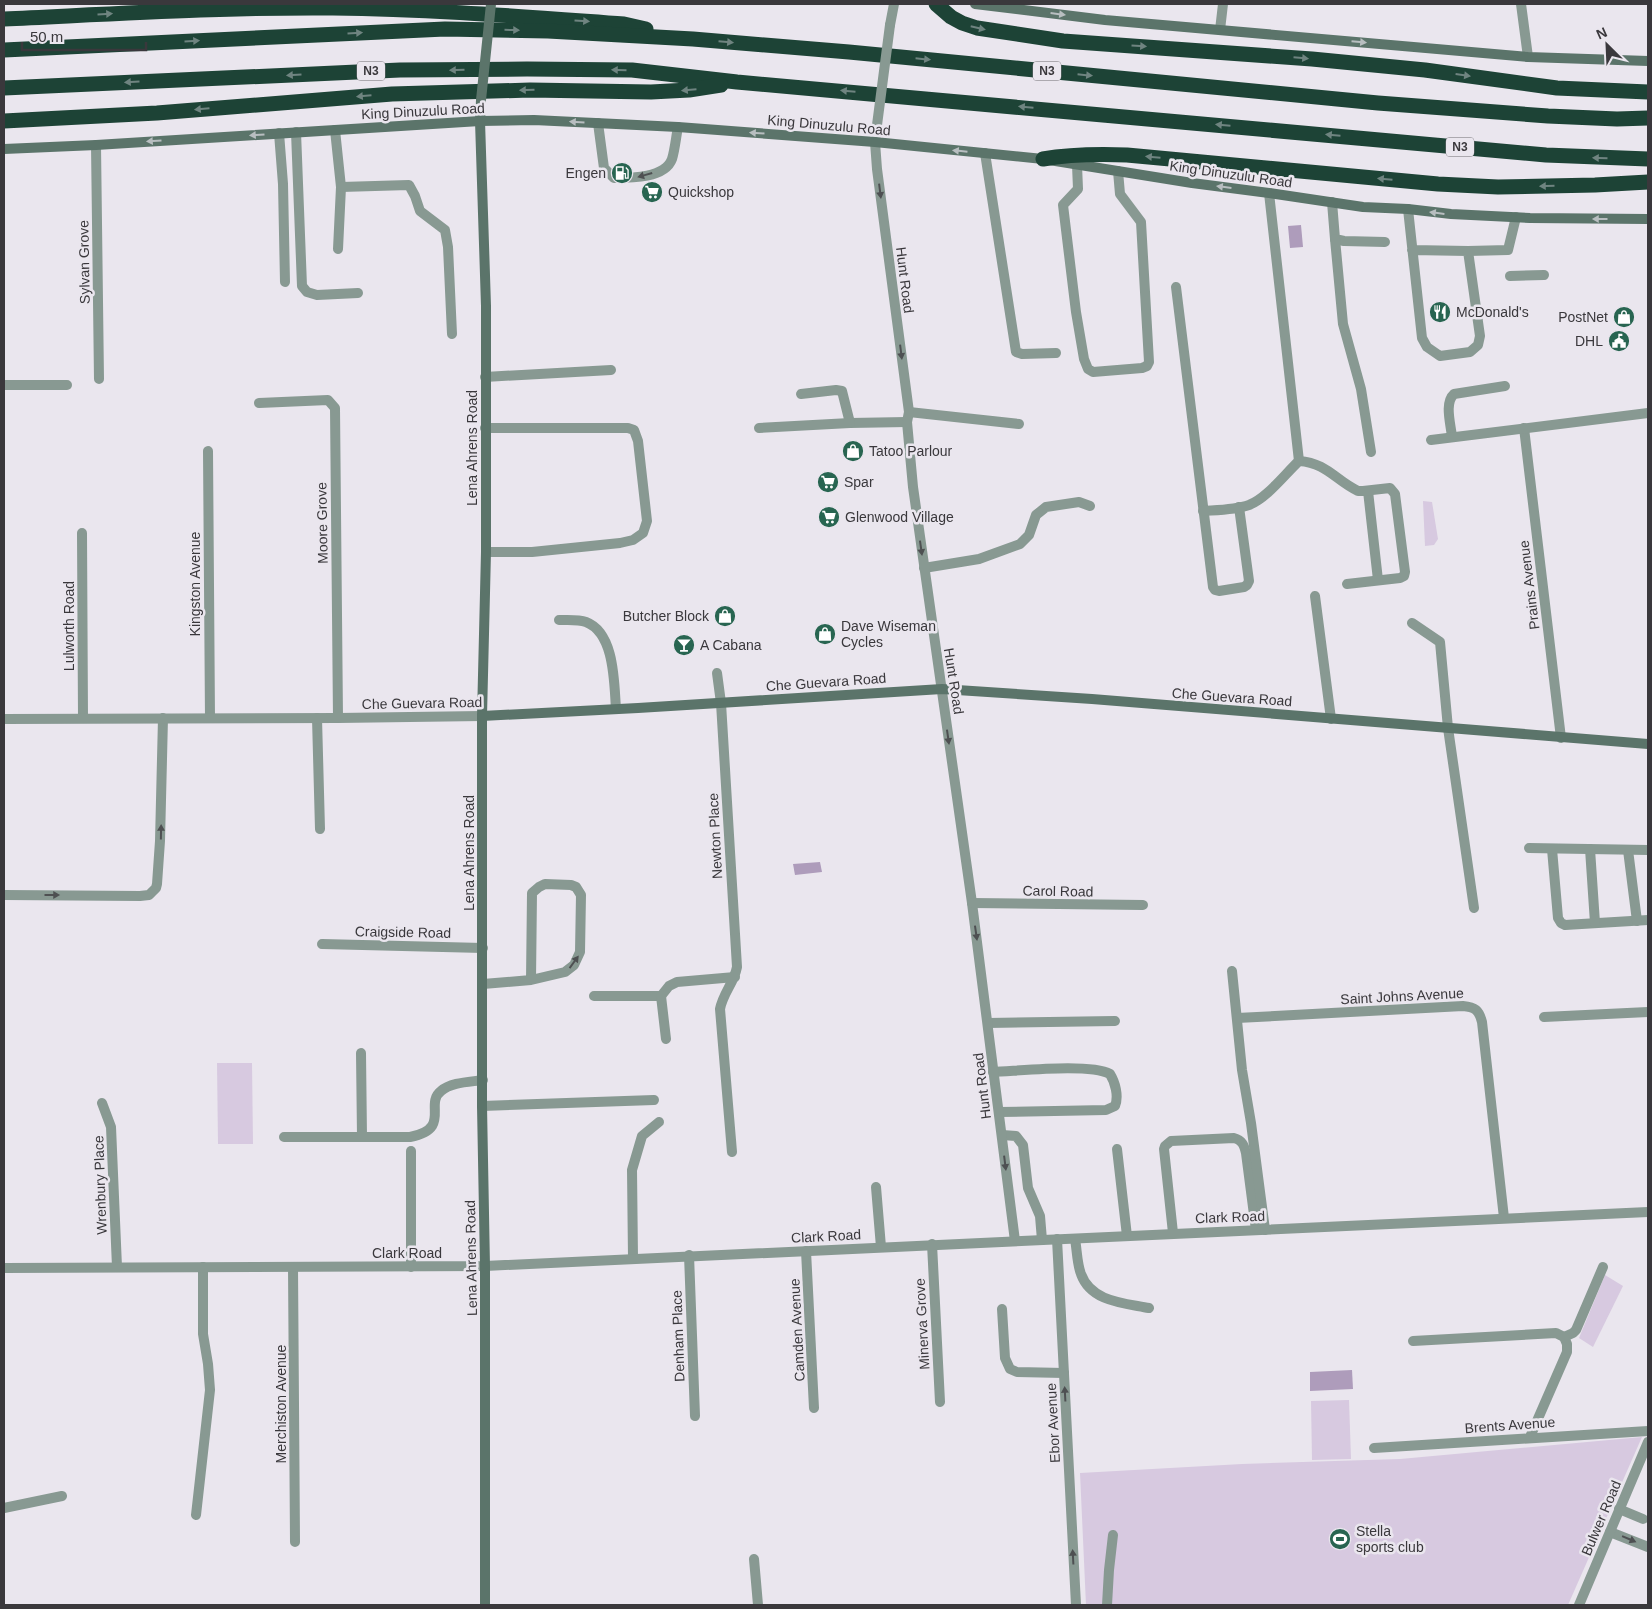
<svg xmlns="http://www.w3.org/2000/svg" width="1652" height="1609" font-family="Helvetica,sans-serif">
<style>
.green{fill:#d7c9e0}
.water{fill:#ae9cbb}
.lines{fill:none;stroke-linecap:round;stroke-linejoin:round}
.service{stroke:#889992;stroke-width:10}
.minor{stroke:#889992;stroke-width:10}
.tertiary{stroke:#889992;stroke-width:10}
.secondary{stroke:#5b746a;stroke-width:10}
.motorway{stroke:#1d4336;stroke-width:15}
.tertiary-bridge{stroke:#889992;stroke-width:10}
.secondary-bridge{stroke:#5b746a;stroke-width:10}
.oneway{fill:#6f8480}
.oneway2{fill:#b8bec0}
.oneway3{fill:#4e5052}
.labels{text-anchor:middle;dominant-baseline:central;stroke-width:5;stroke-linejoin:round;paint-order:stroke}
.shield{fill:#eae6ee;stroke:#6f6c71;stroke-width:1}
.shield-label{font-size:12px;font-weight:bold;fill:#3a383c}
.street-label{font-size:14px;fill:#3a383c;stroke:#eae6ee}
.poi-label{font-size:14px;fill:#3a383c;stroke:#eae6ee;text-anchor:start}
</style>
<rect width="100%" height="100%" fill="#eae6ee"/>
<g class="green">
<polygon points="1423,501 1432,502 1438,539 1434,545 1425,546"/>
<polygon points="217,1063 252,1063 253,1144 218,1144"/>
<polygon points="1605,1275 1623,1286 1593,1347 1579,1338"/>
<polygon points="1349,1400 1351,1459 1312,1460 1311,1401"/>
<polygon points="1642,1437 1568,1605 1086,1605 1080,1473 1242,1464 1400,1459"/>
</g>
<g class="water">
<polygon points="1301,225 1303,247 1290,248 1288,226"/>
<polygon points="820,862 822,872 795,875 793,864"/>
<polygon points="1352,1370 1353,1389 1310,1391 1310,1372"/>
</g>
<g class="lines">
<g class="service">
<polyline points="1220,30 1223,4"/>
<path d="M 598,123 L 604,168 L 614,178 C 632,178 665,178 672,159 C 675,149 676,137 678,127"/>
<polyline points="335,130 341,187 338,249"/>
<polyline points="296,132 302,286 307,292 317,295 358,293"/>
<polyline points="279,133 283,184 285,282"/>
<polyline points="985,153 1016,352 1022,354 1056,353"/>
<polyline points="1077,165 1078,189 1063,205 1076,312 1084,359 1088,369 1093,372 1142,368 1147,366 1149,362 1141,222 1120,194 1118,171"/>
<polyline points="341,187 409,185 415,196 420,211 445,230 448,247 452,334"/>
<polyline points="1332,202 1335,239 1344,241 1385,242"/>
<polyline points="1408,209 1422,338 1427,347 1440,356 1470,352 1478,345 1480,336 1468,251 1412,250"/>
<polyline points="1335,239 1343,324 1361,389 1371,452"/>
<polyline points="1468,251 1508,250 1516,217"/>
<polyline points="1510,276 1544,275"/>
<polyline points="1176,287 1213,587 1215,590 1219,591 1244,587 1247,585 1249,581 1239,507"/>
<polyline points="485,377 611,370"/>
<polyline points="4,385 67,385"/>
<polyline points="801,394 836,390 842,391 850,423 907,422"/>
<polyline points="259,403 328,400 335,408 338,718"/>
<polyline points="909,412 1019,424"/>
<polyline points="485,428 628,428 634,430 638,441 647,521 643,533 633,540 620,543 532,552 486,552"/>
<polyline points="759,428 850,423"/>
<path d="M 1452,437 C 1451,425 1444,403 1454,394 L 1505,386"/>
<polyline points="1368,491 1378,580"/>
<path d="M 1203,511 C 1218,510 1235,510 1249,505 C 1267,498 1285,474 1299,461 C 1327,463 1335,480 1358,491 L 1363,491 L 1390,488 L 1395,494 L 1405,572 L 1404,576 L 1400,578 L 1347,584"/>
<polyline points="924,568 979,559 1020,544 1029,535 1036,515 1046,507 1079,502 1090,506"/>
<polyline points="1315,596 1331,719"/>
<path d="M 559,620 C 567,620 578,619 586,622 C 615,633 614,683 616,709"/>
<polyline points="1412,623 1440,642 1448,728 1474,908"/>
<polyline points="717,673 721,703"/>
<polyline points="317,718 320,829"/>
<polyline points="1552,849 1558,918 1561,923 1565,925 1648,920"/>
<polyline points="1590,849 1595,923"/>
<polyline points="1628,850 1637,921"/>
<polyline points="4,895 140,896 149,895 156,888 157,884 160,841 163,718"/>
<polyline points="483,984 531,980 565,972 574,965 580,952 581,895 576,887 571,885 545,884 539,887 532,893 531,980"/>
<polyline points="594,996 661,996 669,986 677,982 735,977"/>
<polyline points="661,996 666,1039"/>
<polyline points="988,1023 1115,1021"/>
<polyline points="361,1053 362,1137"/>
<path d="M 993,1072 C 1019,1071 1090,1063 1110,1074 C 1115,1082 1119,1096 1115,1106 L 1106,1110 L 999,1112"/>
<polyline points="482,1106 654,1100"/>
<polyline points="1002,1135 1016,1136 1023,1145 1028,1188 1040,1216 1042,1240"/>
<path d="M 284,1137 L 410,1137 C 452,1129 424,1104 441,1091 C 451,1082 470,1082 483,1080"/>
<polyline points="1117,1149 1127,1236"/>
<polyline points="876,1187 881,1247"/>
<path d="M 1173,1233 L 1164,1149 L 1165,1146 L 1171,1141 L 1234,1138 C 1242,1140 1244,1145 1246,1153 L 1256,1230"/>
<path d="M 1075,1239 C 1077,1250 1077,1264 1081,1274 C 1091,1302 1124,1303 1149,1308"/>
<polyline points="633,1258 632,1170 642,1136 659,1122"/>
<polyline points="411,1267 411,1151"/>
<polyline points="1002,1309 1005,1358 1010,1369 1017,1372 1064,1373"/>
<polyline points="4,1508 62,1496"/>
<polyline points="1619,1509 1643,1519"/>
<polyline points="196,1515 210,1390 208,1364 203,1334 203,1267"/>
<polyline points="1107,1605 1109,1570 1113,1535"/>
</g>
<g class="minor">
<polyline points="1521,4 1528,57"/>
<polyline points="875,142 877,169 909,412 907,422 913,487 972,903 1015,1241"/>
<polyline points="96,145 99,379"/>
<polyline points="1269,193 1299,461"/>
<polyline points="1524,428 1561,738"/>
<polyline points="1431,440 1648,413"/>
<polyline points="208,451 210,718"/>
<polyline points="82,533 83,718"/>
<path d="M 721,703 L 737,967 C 734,983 723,993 720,1009 L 732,1152"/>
<polyline points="1529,848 1648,850"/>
<polyline points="972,903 1143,905"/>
<polyline points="322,944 483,948"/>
<polyline points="1232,971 1242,1070 1251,1123 1265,1230"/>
<polyline points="1544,1017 1648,1012"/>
<path d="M 1237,1018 L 1463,1006 C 1475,1007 1479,1010 1482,1022 L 1504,1218"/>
<polyline points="102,1103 111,1127 117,1267"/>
<polyline points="1057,1239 1076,1605"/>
<polyline points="932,1244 940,1402"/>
<polyline points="806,1251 814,1408"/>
<polyline points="689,1255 695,1416"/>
<polyline points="293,1267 295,1542"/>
<polyline points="1564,1337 1573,1333 1576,1330 1603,1267"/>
<polyline points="1413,1341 1556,1333 1564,1337 1567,1344 1567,1352 1530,1437"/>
<polyline points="1374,1448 1648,1431"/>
<polyline points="1610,1532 1648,1547"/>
<polyline points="754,1559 758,1605"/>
</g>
<g class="tertiary">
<polyline points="890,25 894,4"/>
<polyline points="4,719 338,718 482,716"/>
<polyline points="4,1268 485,1266 1648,1212"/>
<polyline points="1579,1605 1648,1442"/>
</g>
<g class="secondary">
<polyline points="975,4 1105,20 1528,57 1648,61"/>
<polyline points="481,100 480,121 486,306 486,552 482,716 482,1106 485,1266 485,1605"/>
<polyline points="4,149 96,145 480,121 534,120 678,127 875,142 1043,159 1192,183 1269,193 1363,207 1408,209 1451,214 1530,218 1648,219"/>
<polyline points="482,716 638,708 942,689 1092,699 1648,744"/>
</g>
<g class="motorway">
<polyline points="936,4 951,17 962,23 977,28 1063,41 1312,59 1425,70 1557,88 1648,92"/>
<path d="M 4,19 C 113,14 223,7 333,8 C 431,9 527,17 624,24 L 646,29"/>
<polyline points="4,50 445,29 548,31 693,39 849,52 1378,103 1548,116 1617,119 1648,118"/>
<polyline points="4,88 400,70 527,69 632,70 737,82 1546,155 1648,159"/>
<polyline points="4,121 157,113 392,94 530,90 651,92 689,90 721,85"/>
<path d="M 1043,159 C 1071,154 1098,154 1127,155 L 1438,184 L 1498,187 L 1595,185 L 1648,182"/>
</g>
<polyline class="tertiary-bridge" points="877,125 890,25"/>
<polyline class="secondary-bridge" points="481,100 491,4"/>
</g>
<defs><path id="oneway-solid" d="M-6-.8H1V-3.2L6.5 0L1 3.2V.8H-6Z" transform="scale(1.25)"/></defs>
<g class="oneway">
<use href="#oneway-solid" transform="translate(105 14) rotate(-3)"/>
<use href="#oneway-solid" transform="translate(582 21) rotate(4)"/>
<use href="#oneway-solid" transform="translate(978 28) rotate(13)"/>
<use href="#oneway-solid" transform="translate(512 30) rotate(1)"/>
<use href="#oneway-solid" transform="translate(355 33) rotate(-3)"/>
<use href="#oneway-solid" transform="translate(192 41) rotate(-3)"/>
<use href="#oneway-solid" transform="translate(726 42) rotate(5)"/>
<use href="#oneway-solid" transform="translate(1139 46) rotate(4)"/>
<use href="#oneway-solid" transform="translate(1301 58) rotate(5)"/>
<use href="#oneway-solid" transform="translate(923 59) rotate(6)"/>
<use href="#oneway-solid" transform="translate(457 70) rotate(179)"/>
<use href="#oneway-solid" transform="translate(619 70) rotate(-179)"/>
<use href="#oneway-solid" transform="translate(294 75) rotate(177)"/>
<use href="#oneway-solid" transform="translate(1085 75) rotate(6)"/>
<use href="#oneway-solid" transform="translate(1463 75) rotate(8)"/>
<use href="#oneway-solid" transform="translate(132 82) rotate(177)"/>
<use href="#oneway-solid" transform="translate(527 90) rotate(179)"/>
<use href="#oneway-solid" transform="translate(689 90) rotate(175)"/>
<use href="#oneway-solid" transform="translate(848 91) rotate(-175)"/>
<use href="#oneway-solid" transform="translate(364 96) rotate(175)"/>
<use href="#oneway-solid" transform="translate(1026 107) rotate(-175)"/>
<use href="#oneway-solid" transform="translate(202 109) rotate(175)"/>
<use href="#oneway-solid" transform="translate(1223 125) rotate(-175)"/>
<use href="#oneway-solid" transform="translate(1333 135) rotate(-175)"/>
<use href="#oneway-solid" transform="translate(1153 157) rotate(-175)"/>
<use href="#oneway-solid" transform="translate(1600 158) rotate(-178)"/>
<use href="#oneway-solid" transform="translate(1385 179) rotate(-175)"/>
<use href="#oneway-solid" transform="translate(1547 186) rotate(179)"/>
</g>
<g class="oneway2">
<use href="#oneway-solid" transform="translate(1058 14) rotate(7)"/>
<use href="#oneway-solid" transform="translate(1359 42) rotate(5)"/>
<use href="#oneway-solid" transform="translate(577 122) rotate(-177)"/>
<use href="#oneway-solid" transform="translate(757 133) rotate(-176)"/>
<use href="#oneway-solid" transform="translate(257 135) rotate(176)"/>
<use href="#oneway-solid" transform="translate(154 141) rotate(176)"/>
<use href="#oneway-solid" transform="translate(960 151) rotate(-174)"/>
<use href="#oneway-solid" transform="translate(1224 187) rotate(-173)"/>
<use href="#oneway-solid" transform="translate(1437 213) rotate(-173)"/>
<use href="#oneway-solid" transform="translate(1600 219) rotate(-180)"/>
</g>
<g class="oneway3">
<use href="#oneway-solid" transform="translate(645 175) rotate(164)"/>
<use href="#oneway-solid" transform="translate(880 191) rotate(83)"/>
<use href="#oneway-solid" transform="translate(901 352) rotate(83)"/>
<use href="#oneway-solid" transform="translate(921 548) rotate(82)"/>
<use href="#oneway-solid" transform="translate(948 737) rotate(82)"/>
<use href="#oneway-solid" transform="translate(161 832) rotate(-89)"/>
<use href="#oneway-solid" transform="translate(52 895)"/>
<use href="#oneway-solid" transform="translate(976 933) rotate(82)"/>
<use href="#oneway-solid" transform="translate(574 962) rotate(-54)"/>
<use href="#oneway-solid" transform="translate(1005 1163) rotate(83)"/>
<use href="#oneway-solid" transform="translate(1065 1394) rotate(-93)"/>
<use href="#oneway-solid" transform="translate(1629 1539) rotate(23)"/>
<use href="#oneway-solid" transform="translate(1073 1557) rotate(-93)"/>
</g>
<defs>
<g id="fuel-disc" transform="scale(1.125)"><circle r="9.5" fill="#286551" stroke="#eae6ee"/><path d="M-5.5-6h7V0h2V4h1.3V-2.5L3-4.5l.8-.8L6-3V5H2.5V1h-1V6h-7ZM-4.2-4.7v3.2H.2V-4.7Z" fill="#fff"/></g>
<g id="supermarket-disc" transform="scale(1.125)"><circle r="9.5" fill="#286551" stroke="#eae6ee"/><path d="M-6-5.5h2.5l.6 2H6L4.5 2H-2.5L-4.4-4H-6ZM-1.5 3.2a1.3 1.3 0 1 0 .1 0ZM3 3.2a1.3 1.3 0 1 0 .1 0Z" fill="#fff"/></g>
<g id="restaurant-disc" transform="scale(1.125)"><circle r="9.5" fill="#286551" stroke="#eae6ee"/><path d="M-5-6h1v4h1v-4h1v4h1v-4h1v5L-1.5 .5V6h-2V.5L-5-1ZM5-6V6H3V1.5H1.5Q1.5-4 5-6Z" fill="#fff"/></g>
<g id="shop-disc" transform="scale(1.125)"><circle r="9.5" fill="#286551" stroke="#eae6ee"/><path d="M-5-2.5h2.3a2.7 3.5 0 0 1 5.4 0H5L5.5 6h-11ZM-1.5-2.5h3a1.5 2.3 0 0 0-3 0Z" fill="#fff"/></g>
<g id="civic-disc" transform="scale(1.125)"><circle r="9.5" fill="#286551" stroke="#eae6ee"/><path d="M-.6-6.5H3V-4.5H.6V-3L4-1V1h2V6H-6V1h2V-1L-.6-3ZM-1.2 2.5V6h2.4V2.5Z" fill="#fff"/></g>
<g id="bar-disc" transform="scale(1.125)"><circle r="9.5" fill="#286551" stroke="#eae6ee"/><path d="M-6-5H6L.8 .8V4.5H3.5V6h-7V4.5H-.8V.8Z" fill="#fff"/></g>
<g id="stadium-disc" transform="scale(1.125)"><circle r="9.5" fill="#286551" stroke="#eae6ee"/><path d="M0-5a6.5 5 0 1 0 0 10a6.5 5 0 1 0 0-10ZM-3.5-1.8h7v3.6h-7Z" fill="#fff"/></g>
</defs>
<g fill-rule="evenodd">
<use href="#fuel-disc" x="622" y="173"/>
<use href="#supermarket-disc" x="652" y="192"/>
<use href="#restaurant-disc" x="1440" y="312"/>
<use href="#shop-disc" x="1624" y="317"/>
<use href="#civic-disc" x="1619" y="341"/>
<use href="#shop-disc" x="853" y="451"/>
<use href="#supermarket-disc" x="828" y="482"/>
<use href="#supermarket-disc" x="829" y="517"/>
<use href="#shop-disc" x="725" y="616"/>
<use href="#shop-disc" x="825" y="634"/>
<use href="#bar-disc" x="684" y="645"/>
<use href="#stadium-disc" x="1340" y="1539"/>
</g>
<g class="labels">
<g class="shield">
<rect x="357" y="61.5" width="28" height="19" rx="4"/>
<rect x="1033" y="61.5" width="28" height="19" rx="4"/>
<rect x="1446" y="137.5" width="28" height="19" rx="4"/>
</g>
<g class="shield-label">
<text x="371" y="71">N3</text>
<text x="1047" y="71">N3</text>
<text x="1460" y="147">N3</text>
</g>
<g class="street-label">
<text transform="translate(423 111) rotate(-3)">King Dinuzulu Road</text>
<text transform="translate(829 125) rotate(5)">King Dinuzulu Road</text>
<text transform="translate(1231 174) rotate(8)">King Dinuzulu Road</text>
<text transform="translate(84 262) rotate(-91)">Sylvan Grove</text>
<text transform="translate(905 280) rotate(83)">Hunt Road</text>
<text transform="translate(472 448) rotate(-90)">Lena Ahrens Road</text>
<text transform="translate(322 523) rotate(-91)">Moore Grove</text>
<text transform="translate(195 584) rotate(-90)">Kingston Avenue</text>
<text transform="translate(1529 585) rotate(-97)">Prains Avenue</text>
<text transform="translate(69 626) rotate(-90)">Lulworth Road</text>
<text transform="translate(954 681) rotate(81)">Hunt Road</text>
<text transform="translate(826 682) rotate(-4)">Che Guevara Road</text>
<text transform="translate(1232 697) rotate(4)">Che Guevara Road</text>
<text transform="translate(422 703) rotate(-1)">Che Guevara Road</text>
<text transform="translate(715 836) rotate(-93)">Newton Place</text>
<text transform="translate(469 853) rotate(-90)">Lena Ahrens Road</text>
<text transform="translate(1058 891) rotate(1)">Carol Road</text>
<text transform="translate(403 932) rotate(1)">Craigside Road</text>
<text transform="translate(1402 996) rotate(-3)">Saint Johns Avenue</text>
<text transform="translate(982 1086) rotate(-97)">Hunt Road</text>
<text transform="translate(100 1185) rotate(-92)">Wrenbury Place</text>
<text transform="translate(1230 1217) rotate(-2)">Clark Road</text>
<text transform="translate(826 1236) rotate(-3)">Clark Road</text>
<text x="407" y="1253">Clark Road</text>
<text transform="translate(471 1258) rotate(-91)">Lena Ahrens Road</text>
<text transform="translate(922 1324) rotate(-93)">Minerva Grove</text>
<text transform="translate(797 1330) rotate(-93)">Camden Avenue</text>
<text transform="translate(678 1336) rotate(-92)">Denham Place</text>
<text transform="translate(281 1404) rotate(-90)">Merchiston Avenue</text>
<text transform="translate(1053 1423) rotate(-93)">Ebor Avenue</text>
<text transform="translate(1510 1425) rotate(-4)">Brents Avenue</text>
<text transform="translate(1601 1518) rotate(-67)">Bulwer Road</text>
</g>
<g class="poi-label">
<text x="606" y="173" text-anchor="end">Engen</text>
<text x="668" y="192">Quickshop</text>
<text x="1456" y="312">McDonald's</text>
<text x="1608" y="317" text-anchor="end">PostNet</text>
<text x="1603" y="341" text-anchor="end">DHL</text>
<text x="869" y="451">Tatoo Parlour</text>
<text x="844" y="482">Spar</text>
<text x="845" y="517">Glenwood Village</text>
<text x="709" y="616" text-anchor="end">Butcher Block</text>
<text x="841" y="626">Dave Wiseman<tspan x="841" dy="16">Cycles</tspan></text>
<text x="700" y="645">A Cabana</text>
<text x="1356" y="1531">Stella<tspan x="1356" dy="16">sports club</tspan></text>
</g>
</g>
<rect width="1652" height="1609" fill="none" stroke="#3a383c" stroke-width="10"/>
<g transform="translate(1607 45) rotate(336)" stroke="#eae6ee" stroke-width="4" paint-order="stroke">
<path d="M0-4L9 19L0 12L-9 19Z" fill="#3a383c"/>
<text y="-8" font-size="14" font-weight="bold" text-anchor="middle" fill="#3a383c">N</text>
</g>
<path d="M22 42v8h124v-8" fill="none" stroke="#3a383c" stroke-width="2.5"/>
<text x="30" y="42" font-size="15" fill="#3a383c" stroke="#eae6ee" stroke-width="4" paint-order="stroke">50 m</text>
</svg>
